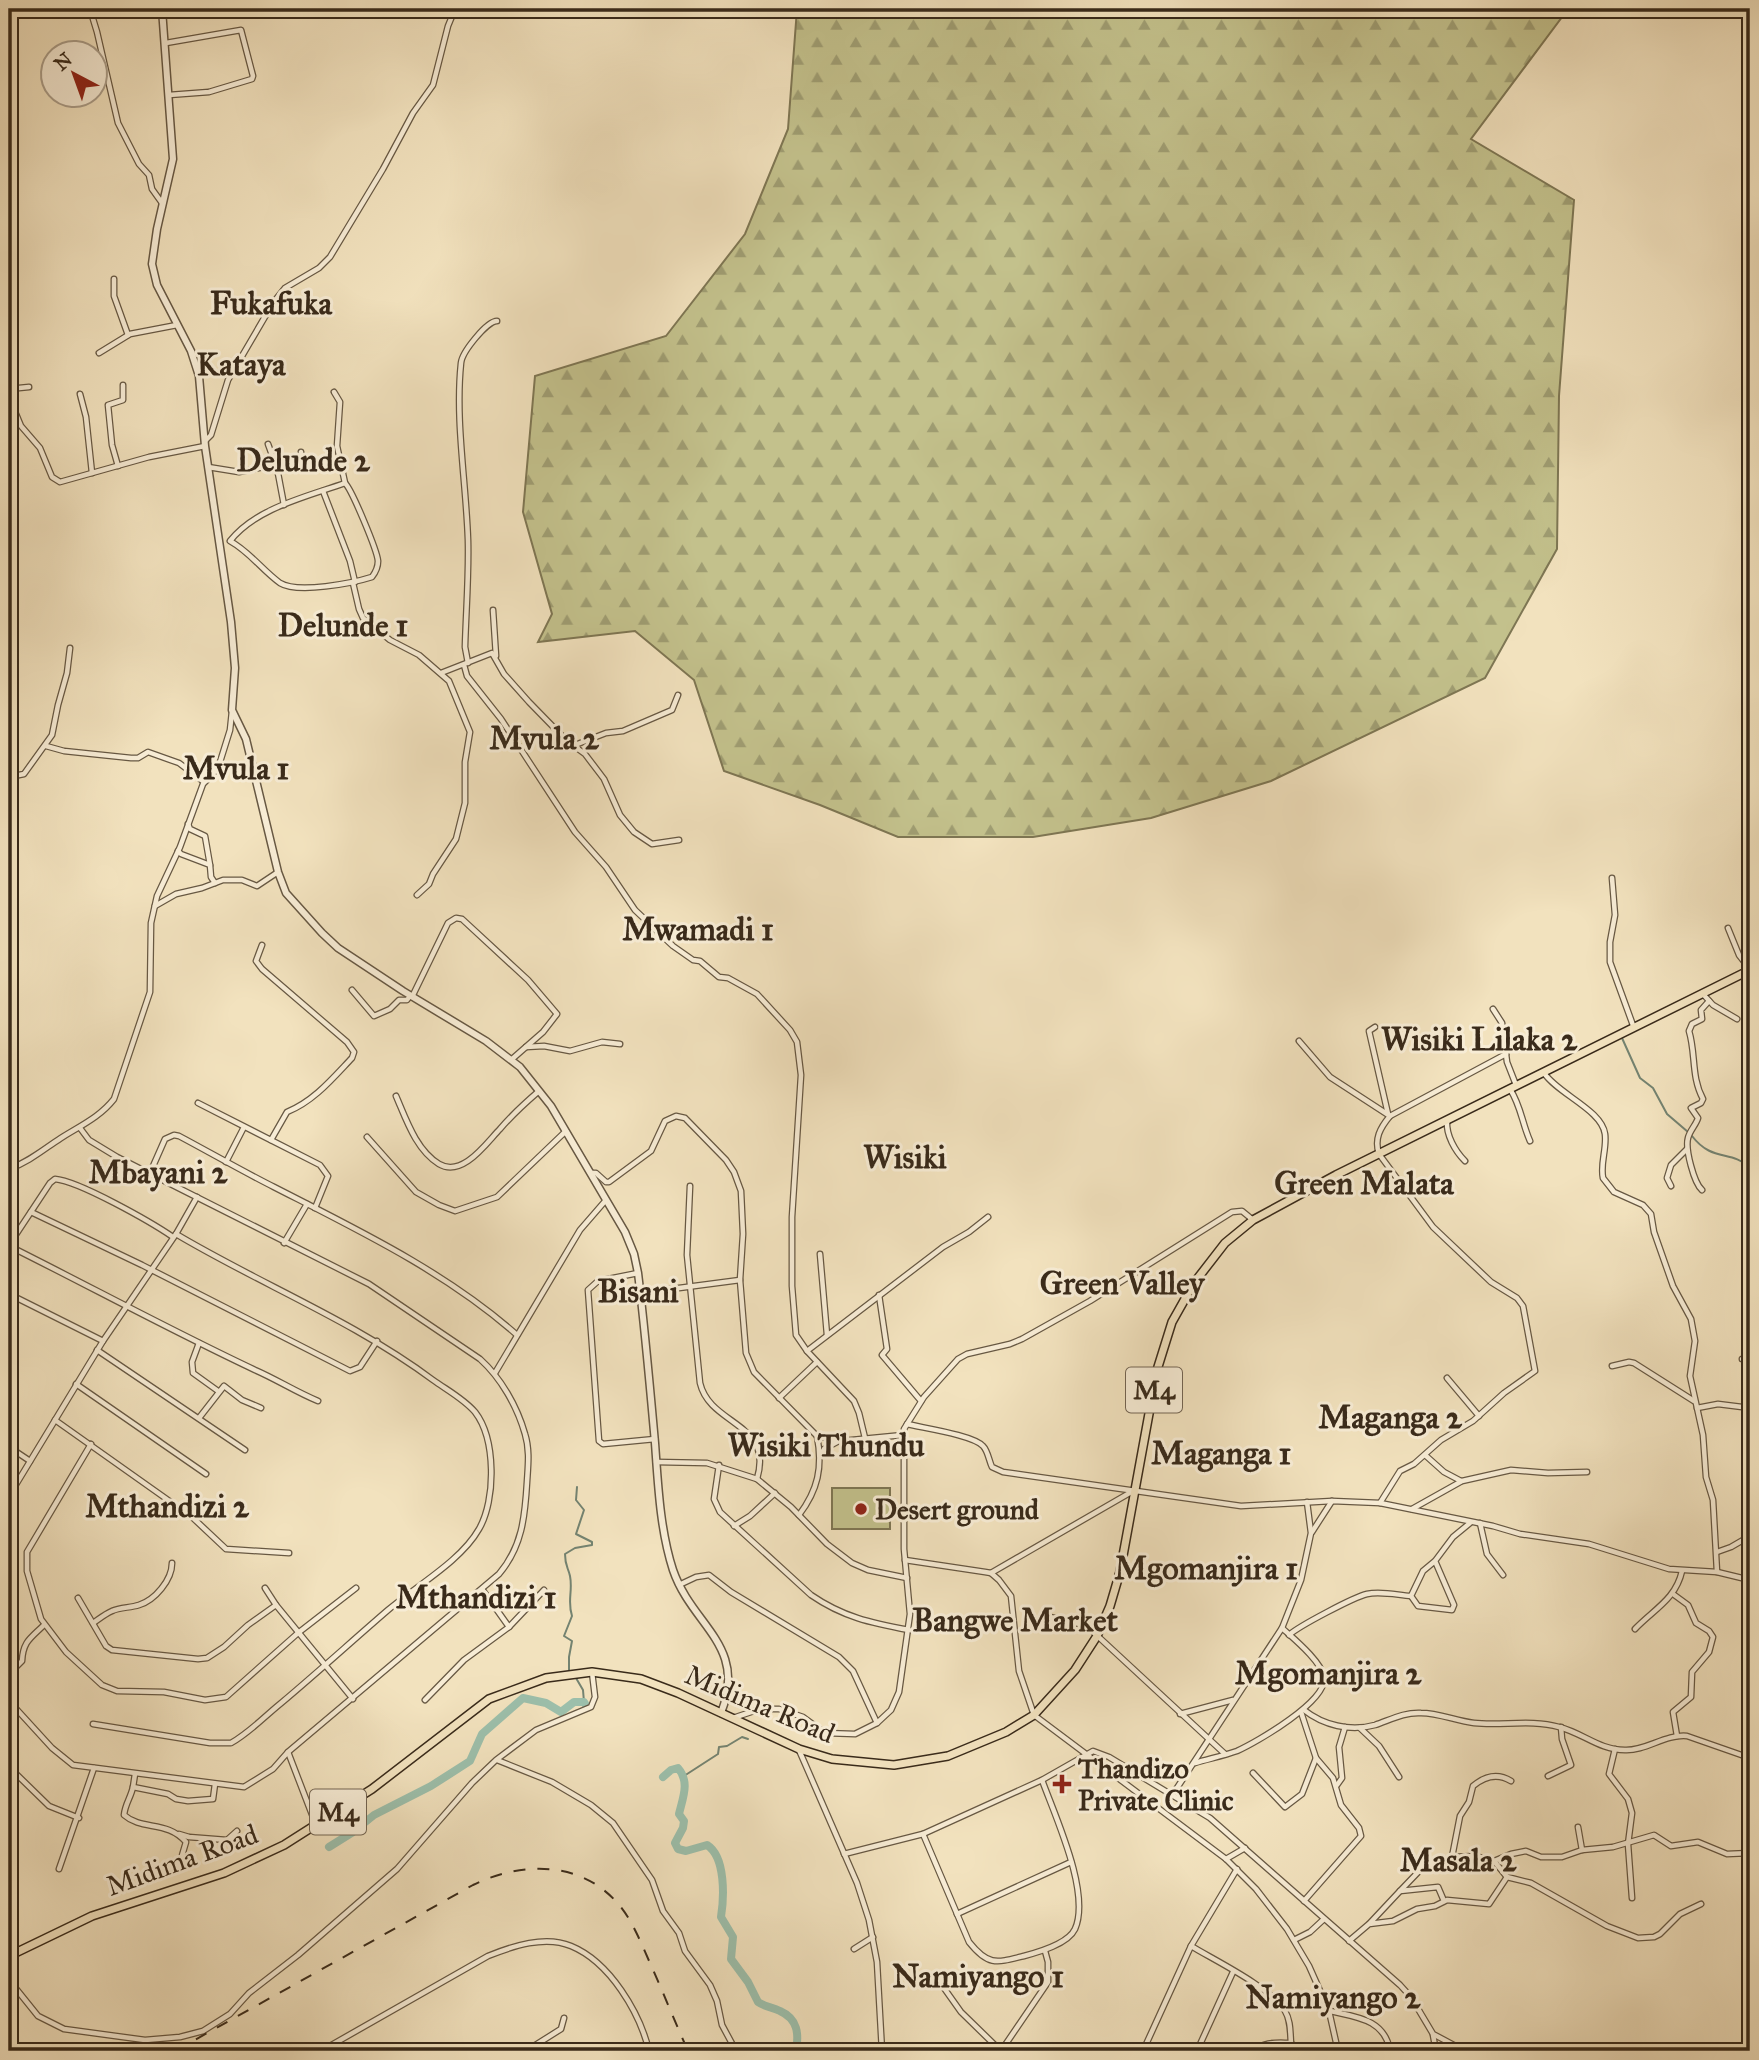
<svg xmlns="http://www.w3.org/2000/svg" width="1759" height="2060" font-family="'IM FELL Great Primer',serif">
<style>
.grass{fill:#c3c18c;stroke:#7e7653;stroke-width:2}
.forest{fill:url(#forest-firs);stroke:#7e7653;stroke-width:2}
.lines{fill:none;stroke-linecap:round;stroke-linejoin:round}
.stream{stroke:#748371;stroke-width:2}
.river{stroke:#9cbfab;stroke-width:8}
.minor-casing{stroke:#675843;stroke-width:7}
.tertiary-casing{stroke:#675843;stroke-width:9}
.primary-casing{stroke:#392a1a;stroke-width:10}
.minor{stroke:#f7ecd5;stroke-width:4.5}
.tertiary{stroke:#f7ecd5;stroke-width:6}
.primary{stroke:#f2e2be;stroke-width:7}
.rail{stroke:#392a1a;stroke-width:2;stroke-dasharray:12 12;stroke-linecap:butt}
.poi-dot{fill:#8f2418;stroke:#f7ecd5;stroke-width:2.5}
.labels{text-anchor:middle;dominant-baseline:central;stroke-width:6;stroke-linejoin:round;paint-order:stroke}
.shield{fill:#f7ecd5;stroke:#726452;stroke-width:2}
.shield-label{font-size:26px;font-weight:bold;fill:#392a1a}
.poi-label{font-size:28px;font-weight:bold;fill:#392a1a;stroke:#f7ecd5;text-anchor:start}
.street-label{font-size:28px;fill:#392a1a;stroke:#f7ecd5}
.quarter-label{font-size:32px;font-weight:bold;fill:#392a1a;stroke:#f7ecd5}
</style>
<defs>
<pattern id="forest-firs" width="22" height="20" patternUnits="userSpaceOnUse" patternTransform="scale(1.75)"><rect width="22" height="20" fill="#c3c18c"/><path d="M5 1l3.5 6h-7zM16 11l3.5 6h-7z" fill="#9f9d72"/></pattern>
</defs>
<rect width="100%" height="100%" fill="#f2e2be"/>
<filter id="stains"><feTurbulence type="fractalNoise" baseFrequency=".00286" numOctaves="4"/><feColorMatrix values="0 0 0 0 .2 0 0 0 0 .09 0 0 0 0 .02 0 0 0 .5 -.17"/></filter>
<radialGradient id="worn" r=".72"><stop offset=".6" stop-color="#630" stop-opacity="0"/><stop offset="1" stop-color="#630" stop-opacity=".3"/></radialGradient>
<rect class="grass" x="832" y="1488" width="58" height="41"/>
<polygon class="forest" points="797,9 1568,9 1471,139 1574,200 1559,396 1557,549 1485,678 1271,781 1151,818 1033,837 898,837 820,805 724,771 694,680 635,631 538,642 552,614 523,512 535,376 666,336 745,234 788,129"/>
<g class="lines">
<g class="stream">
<polyline points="1622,1038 1640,1078 1653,1088 1667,1114 1688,1132"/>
<path d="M 1692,1136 C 1712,1162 1730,1150 1750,1167"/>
<path d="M 569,1670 L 569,1657 L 572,1641 L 564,1636 L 572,1616 C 567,1601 573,1591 570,1576 C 568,1567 565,1566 565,1554 L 575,1548 L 592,1545 L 592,1542 L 576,1534 L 584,1510 L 576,1500 L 577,1487"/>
<polyline points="576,1678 583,1690 584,1702"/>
<polyline points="684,1776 718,1754 719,1747 727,1746 742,1737 748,1739"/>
</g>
<g class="river">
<path d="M 663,1777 L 671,1770 L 678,1768 C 690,1782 683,1797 679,1814 L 684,1821 L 683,1828 L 675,1843 L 678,1849 L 686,1851 L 707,1845 C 726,1857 724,1898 721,1917 L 733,1937 L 731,1959 L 748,1982 L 758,2002 C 765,2007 772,2007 780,2011 C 798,2019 799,2034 796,2051"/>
<polyline points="329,1847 353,1832 374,1815 431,1786 470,1761 482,1734 523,1698 546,1703 561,1712 574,1702 584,1702 587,1707"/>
</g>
<g class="minor-casing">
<g id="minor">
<polyline points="90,9 97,32 118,123 139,164 149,175 152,189 162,203"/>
<polyline points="166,43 241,30 253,76 252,79 209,92 169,95"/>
<polyline points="114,279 114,296 128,335"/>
<polyline points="99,353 130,334 177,325"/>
<polyline points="9,389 29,387"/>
<polyline points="334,392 340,402 337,446 345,483"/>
<polyline points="80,394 86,417 92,473"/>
<polyline points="9,397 21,426 40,448 52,477 60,482 149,457 205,446"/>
<polyline points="205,441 211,435 228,380 273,303 285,288 319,268 330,257 383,169 413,113 433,85 448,26 455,9"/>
<polyline points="268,444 276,466"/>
<polyline points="118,466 112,445 108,405 123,400 123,385"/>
<polyline points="208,467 239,472 274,465 277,468 302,459 301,452"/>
<polyline points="277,468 284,505"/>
<path d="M 345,483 C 352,490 377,550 378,561 C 378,567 375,573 372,577 C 353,583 298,594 280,583 C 262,570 250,552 230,541 C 256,508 306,497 345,483 Z"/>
<polyline points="323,491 350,561 355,582"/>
<polyline points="353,583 359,609 363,618 390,640 419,655 449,681 470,732 465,762 465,803 456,839 433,874 429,884 417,895"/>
<polyline points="493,610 496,656"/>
<path d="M 468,663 L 465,647 C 466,611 469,575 468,540 C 466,481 455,421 461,363 C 462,352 487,321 497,321"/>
<polyline points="464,665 467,676 501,719 575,832 606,867 635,910 673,946 693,960 700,961 719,977 728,978 757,994 790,1030 797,1042 801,1075 792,1217 792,1286 796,1335 807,1351"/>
<polyline points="441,673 492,653 504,674 529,702 567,741 585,754 604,779 620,815 634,832 652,844 679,840"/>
<polyline points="575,745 606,733 623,731 672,710 678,695"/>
<polyline points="46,746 64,751 131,758 138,758 148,752 179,763 204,782"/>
<polyline points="9,777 24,774 52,735 58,705 67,673 70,648"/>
<polyline points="188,824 190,829 205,836 210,865"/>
<polyline points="178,851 181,854 210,865 211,877 215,883"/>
<polyline points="1612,878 1615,915 1610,942 1610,962 1634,1028"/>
<polyline points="155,906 176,894 202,888 223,880 242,880 257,886 278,872"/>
<polyline points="1728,928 1739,955 1750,969"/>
<path d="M 262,945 L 256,961 L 262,969 L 347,1042 L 354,1052 L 352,1058 C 332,1079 314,1101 287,1112 L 271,1140"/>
<polyline points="352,990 374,1016 390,1009 399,1000 407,1000 410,996"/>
<polyline points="1702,993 1713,1005 1737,1019"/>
<polyline points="412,997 448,923 456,918 462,919 528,980 557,1014 543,1032 511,1060"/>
<polyline points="1493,1009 1502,1023 1507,1062 1516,1085"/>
<polyline points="1375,1027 1369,1031 1388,1114"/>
<polyline points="1299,1041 1330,1077 1390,1116"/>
<polyline points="526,1047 544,1046 570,1051 602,1042 620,1044"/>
<path d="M 1544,1073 C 1558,1094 1602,1110 1605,1134 C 1607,1149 1600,1163 1603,1178 L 1614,1192 L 1643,1205 L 1651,1214 L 1654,1232 L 1673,1286 L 1691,1319 L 1695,1341 L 1690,1376 L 1703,1435 L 1706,1477 L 1713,1500 L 1717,1572"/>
<path d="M 1510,1089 C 1521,1106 1522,1123 1530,1141"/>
<path d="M 396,1096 C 406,1119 416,1150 439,1164 C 463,1178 487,1142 500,1129 C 512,1115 525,1103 539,1091"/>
<polyline points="198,1103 320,1165 328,1176 315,1208"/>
<path d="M 1447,1121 C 1446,1135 1455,1151 1465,1161"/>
<polyline points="367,1137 416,1192 439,1205 455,1211 497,1197 566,1131"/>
<polyline points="226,1162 244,1127"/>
<path d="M 9,1169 C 29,1162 44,1149 61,1138 C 80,1126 100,1117 114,1099 L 150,992 L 151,923 L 157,896 L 180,847 L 203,784 L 213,774 L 220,762 L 230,730 L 232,711"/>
<path d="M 150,1173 L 165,1139 L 174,1135 L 179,1136 C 211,1153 242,1171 274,1187 C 358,1230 446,1272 517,1335"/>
<polyline points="591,1173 596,1173 606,1182 609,1182 651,1151 665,1121 676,1116 685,1118 726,1160 734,1172 741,1191 743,1234 740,1280 746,1353 754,1372 817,1436 841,1441 903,1435"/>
<path d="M 690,1186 L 687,1255 L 700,1383 C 710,1426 774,1422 757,1479"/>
<polyline points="1671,1186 1667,1178 1671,1165 1687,1149"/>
<path d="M 1702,1190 C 1694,1183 1685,1149 1688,1138 C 1690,1130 1696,1125 1698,1118 L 1691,1108 L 1701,1103 L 1703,1099 C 1691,1077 1696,1054 1689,1031 L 1692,1024 L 1702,1019 L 1701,1010 L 1709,1001"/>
<polyline points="31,1212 142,1265 350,1371 360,1367 377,1341"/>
<polyline points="284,1243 307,1204"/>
<path d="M 9,1245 L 50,1183 L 55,1179 C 79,1181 151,1222 173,1237"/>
<path d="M 9,1246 C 91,1287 172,1331 255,1370 C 276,1379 296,1392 318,1401"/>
<polyline points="820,1254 827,1335"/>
<polyline points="638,1273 598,1281 588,1290 599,1441 603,1444 655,1439"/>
<polyline points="641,1293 740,1280"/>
<polyline points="9,1294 103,1341"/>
<polyline points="879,1295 887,1349 882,1355 921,1401"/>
<polyline points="199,1343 192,1362 193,1373 218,1391"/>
<polyline points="97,1350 245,1450"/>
<polyline points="1742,1359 1750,1359"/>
<polyline points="1612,1366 1629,1362 1634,1363 1694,1401"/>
<polyline points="495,1373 580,1230 606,1200"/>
<polyline points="1447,1378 1479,1416"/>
<polyline points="76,1384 206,1474"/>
<polyline points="779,1398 817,1362"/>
<polyline points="1697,1408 1718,1404 1750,1408"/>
<polyline points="199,1418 224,1386 242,1400 261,1408"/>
<polyline points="55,1420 192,1517 226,1549 289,1553"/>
<path d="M 907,1424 C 923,1428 973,1435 983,1446 C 988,1451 989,1461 992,1467 L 1003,1472 L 1241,1506 L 1332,1501 L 1380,1503 L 1493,1526 L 1520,1534 L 1589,1544 L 1669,1569 L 1717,1572 L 1750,1580"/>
<polyline points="865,1438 859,1413 854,1401 807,1351 943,1247 969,1232 988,1217"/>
<polyline points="91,1444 27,1552 27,1571 41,1619 66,1652 102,1685 117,1691 164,1692 205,1700 226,1697 298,1633 356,1588"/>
<polyline points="9,1447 30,1461"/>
<polyline points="1425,1455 1444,1472 1461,1481"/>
<polyline points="820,1456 824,1449 837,1442"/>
<polyline points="656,1462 707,1463 757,1479 791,1507 827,1544 852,1563 868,1570 907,1578"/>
<path d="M 719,1465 L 714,1499 L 720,1512 L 811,1595 C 843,1617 871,1623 909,1630"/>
<polyline points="9,1496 103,1341 176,1234 197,1197"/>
<path d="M 1380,1503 L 1400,1471 L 1414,1464 L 1441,1440 L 1473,1421 L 1504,1393 L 1535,1371 L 1523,1306 L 1517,1298 L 1491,1282 L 1433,1227 L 1379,1154 C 1374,1139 1380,1128 1390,1116 L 1506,1054"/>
<polyline points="1412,1509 1462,1481 1511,1470 1548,1473 1587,1472"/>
<path d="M 799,1515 C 818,1490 823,1467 817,1436"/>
<polyline points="1480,1523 1487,1554 1503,1575"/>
<polyline points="734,1526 750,1516 775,1493"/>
<polyline points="1312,1532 1332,1501"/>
<polyline points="1717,1552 1731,1547 1750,1536"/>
<polyline points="905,1560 985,1572 991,1573 999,1580 1011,1596 1019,1671 1034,1715 1226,1859 1256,1889 1287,1929 1309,1966 1329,2011 1338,2051"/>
<polyline points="1435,1561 1454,1605 1452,1610 1418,1606 1411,1596 1423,1571 1435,1561 1453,1537 1470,1523"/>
<polyline points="991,1573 1133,1491"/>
<polyline points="679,1585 696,1577 709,1575 731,1592 839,1657 853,1671 877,1723"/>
<polyline points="265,1588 276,1605"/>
<polyline points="482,1589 509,1627"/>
<polyline points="1673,1594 1688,1605 1696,1623 1709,1631 1713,1637 1709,1652 1692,1672 1691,1697 1673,1712 1677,1736"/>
<polyline points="78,1598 106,1646 112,1650 198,1659 207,1658 224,1647 248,1625 276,1605 353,1699"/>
<polyline points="1050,1617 1084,1625 1090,1629 1225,1754"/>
<path d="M 93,1623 C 99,1619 105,1614 112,1611 C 120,1607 130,1608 139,1605 C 155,1600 172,1580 172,1563"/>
<path d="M 1635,1629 C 1653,1610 1676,1599 1682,1571"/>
<path d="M 1289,1635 C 1299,1626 1354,1597 1367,1594 C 1381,1591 1397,1595 1411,1596"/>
<path d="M 9,1674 L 22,1661 C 23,1641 31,1638 44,1625"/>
<polyline points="425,1700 464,1660 509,1627 544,1590"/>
<path d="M 9,1701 L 52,1748 L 73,1765 L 244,1787 L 273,1769 L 288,1752 L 499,1574 C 522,1547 525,1517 527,1482 C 528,1466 530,1450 525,1434 C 517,1406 501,1378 480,1359 L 369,1284 L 117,1157 L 89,1140 L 80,1128"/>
<path d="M 1304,1710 C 1323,1725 1350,1732 1375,1725 C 1390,1720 1404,1712 1421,1713 C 1439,1713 1456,1721 1474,1723 C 1502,1726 1531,1719 1559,1727 C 1583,1733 1599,1750 1625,1750 C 1646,1751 1665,1734 1687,1736 L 1750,1758"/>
<polyline points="1180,1714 1233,1700"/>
<polyline points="733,1718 760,1709 779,1709 803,1717 825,1733 855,1734 877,1723 891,1710 899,1692 910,1614 904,1549 904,1429 924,1397 958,1359 967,1354 1010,1344 1022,1339 1090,1301 1232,1212 1242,1211 1253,1220"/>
<path d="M 93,1724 L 210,1743 L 231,1743 C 249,1733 264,1717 280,1704 C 317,1673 352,1641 388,1610 C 416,1586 461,1561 479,1529 C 496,1500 496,1439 475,1412 C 464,1399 447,1390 433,1380 C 354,1321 260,1284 176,1234"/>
<polyline points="1360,1728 1379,1746 1399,1777"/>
<polyline points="1615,1749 1609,1774 1628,1799 1632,1813 1628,1844 1632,1898"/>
<polyline points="799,1750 857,1883 869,1920 877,1962 882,2051"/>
<polyline points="288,1752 316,1825"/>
<polyline points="497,1760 552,1782 591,1805 613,1823 652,1880 663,1911 679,1933 685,1951 710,1985 717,2001 722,2025 736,2051"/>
<path d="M 1195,1763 C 1208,1759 1223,1756 1237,1751 C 1257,1742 1328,1701 1324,1677 C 1321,1661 1294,1639 1282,1628"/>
<polyline points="9,1767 49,1806 79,1818"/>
<polyline points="1253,1773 1285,1807 1302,1794 1316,1758 1301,1712"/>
<polyline points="135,1774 133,1787 168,1794 176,1799 188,1801 213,1799 215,1784"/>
<polyline points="1548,1776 1571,1765 1562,1739 1561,1727"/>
<polyline points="1337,1785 1342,1778 1339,1747 1345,1727"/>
<path d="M 133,1787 C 131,1797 125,1804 124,1815 C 142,1831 167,1820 186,1842 L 178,1869"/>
<polyline points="1173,1794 1282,1628 1301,1580 1311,1533 1307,1502"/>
<polyline points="1578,1827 1582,1850"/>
<polyline points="179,1834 189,1837 227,1840 237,1831"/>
<polyline points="923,1834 1042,1780 1093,1751 1109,1757 1210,1818 1400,1985 1411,1997 1433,2034 1465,2051"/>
<path d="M 844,1854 L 923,1834 L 969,1942 C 988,1966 996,1963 1024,1956 C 1039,1952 1068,1944 1075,1929 C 1091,1893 1055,1816 1042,1780"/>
<path d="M 1452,1857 L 1460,1816 L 1469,1802 L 1473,1786 C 1485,1776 1498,1773 1511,1781"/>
<polyline points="1226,1859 1245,1848"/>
<polyline points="59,1869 94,1768"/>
<polyline points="1400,1891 1423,1867 1452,1857 1476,1856 1494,1861"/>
<polyline points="1304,1901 1361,1836 1359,1828 1341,1805 1333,1778 1316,1758"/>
<polyline points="1701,1904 1680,1914 1660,1934 1654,1937 1638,1938 1607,1926 1531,1883 1507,1877 1494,1861 1511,1854 1526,1851 1541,1857 1562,1857 1582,1850 1613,1847 1654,1835 1671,1846 1698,1842 1727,1854 1750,1853"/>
<polyline points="957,1914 1071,1862"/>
<polyline points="1370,1923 1400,1891 1438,1887 1444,1901"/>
<polyline points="1294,1940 1310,1932 1324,1919"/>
<polyline points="1349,1941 1369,1924 1393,1921 1417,1909 1435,1906 1447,1900 1489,1904 1507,1877"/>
<path d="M 1191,1946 C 1216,1961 1270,1987 1285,2011 C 1291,2021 1290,2032 1291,2043 C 1277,2043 1264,2041 1254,2051"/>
<polyline points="854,1949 873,1937"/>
<polyline points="9,1980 38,2016 64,2029 145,2040 180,2037 203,2031 230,2014 249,1993 298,1955 397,1869 472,1783 496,1760 536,1730 591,1707 595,1697 592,1672"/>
<polyline points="939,1981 961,2012 1001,2051"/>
<path d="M 1330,2011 C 1356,2017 1385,2019 1390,2051"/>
<polyline points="1433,2035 1436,2051"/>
<path d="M 321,2051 L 488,1956 C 513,1946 545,1935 571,1946 C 610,1962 640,2013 649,2051"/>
<polyline points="526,2051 561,2029 564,2018"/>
<polyline points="1001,2051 1048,1982 1048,1962 1045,1951"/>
<polyline points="1143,2051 1191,1946 1237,1869"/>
<polyline points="1197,2051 1233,1972"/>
<polyline points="1290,2051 1291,2043"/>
</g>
</g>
<g class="tertiary-casing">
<path id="tertiary" d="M 162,9 L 173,159 L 157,229 L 152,264 L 157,285 L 191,351 L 199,376 L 205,446 L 231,622 L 235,668 L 232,710 L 246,739 L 278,872 L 286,893 L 322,933 L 338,948 L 403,991 L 486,1041 L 520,1067 L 551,1106 L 625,1232 L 634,1254 L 638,1273 C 645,1330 650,1387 655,1443 C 658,1484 660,1530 673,1570 C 692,1626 748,1645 721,1713"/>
</g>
<g class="primary-casing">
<polyline id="primary" points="9,1956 92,1916 224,1873 284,1845 372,1789 489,1699 546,1678 592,1672 641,1679 678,1693 799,1749 832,1759 894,1765 948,1756 1006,1732 1034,1715 1075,1670 1097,1636 1110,1606 1120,1572 1157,1370 1172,1322 1194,1283 1225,1243 1253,1220 1336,1175 1750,970"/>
</g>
<use href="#minor" class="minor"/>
<use href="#tertiary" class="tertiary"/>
<use href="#primary" class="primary"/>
<path class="rail" d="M 175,2051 L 473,1885 C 522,1861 582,1860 620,1906 C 633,1922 641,1943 650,1963 C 663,1992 675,2022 688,2051"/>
</g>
<g class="poi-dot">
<circle cx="861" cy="1509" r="7"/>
<path d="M1058.5 1773.5h7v7h7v7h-7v7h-7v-7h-7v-7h7z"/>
</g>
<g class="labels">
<g class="shield">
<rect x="1126" y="1367.5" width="56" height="45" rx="5"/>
<rect x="310" y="1789.5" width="56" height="45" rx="5"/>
</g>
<g class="shield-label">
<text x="1154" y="1390">M4</text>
<text x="338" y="1812">M4</text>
</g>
<g class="poi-label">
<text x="875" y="1509">Desert ground</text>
<text x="1078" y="1768">Thandizo<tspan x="1078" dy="32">Private Clinic</tspan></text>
</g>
<g class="street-label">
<text transform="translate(760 1704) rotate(23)">Midima Road</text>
<text transform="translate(182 1860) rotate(-20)">Midima Road</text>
</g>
<g class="quarter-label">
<text x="271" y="303">Fukafuka</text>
<text x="241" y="364">Kataya</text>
<text x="303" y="460">Delunde 2</text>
<text x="343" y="625">Delunde 1</text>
<text x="544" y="738">Mvula 2</text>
<text x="236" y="768">Mvula 1</text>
<text x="698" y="929">Mwamadi 1</text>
<text x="1479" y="1039">Wisiki Lilaka 2</text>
<text x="905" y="1157">Wisiki</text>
<text x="158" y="1172">Mbayani 2</text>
<text x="1364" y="1183">Green Malata</text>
<text x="1122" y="1283">Green Valley</text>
<text x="638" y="1291">Bisani</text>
<text x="1390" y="1417">Maganga 2</text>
<text x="826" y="1445">Wisiki Thundu</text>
<text x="1221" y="1453">Maganga 1</text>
<text x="167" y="1506">Mthandizi 2</text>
<text x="1206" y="1568">Mgomanjira 1</text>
<text x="476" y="1597">Mthandizi 1</text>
<text x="1015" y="1620">Bangwe Market</text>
<text x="1328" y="1673">Mgomanjira 2</text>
<text x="1458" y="1860">Masala 2</text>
<text x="978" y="1976">Namiyango 1</text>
<text x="1333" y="1997">Namiyango 2</text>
</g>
</g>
<rect width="1759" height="2060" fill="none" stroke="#f2e2be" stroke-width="35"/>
<rect x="10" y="10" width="1738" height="2039" fill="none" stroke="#392a1a" stroke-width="3.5"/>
<rect x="18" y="18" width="1724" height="2025" fill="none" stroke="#392a1a" stroke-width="2"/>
<g transform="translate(74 74) rotate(319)"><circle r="33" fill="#f7ecd5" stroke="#ab9e8a" stroke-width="2"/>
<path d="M0-5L12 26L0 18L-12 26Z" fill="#8f2418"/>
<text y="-10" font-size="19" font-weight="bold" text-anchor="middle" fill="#392a1a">N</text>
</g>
<rect width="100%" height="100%" filter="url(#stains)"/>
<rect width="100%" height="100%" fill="url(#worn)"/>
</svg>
